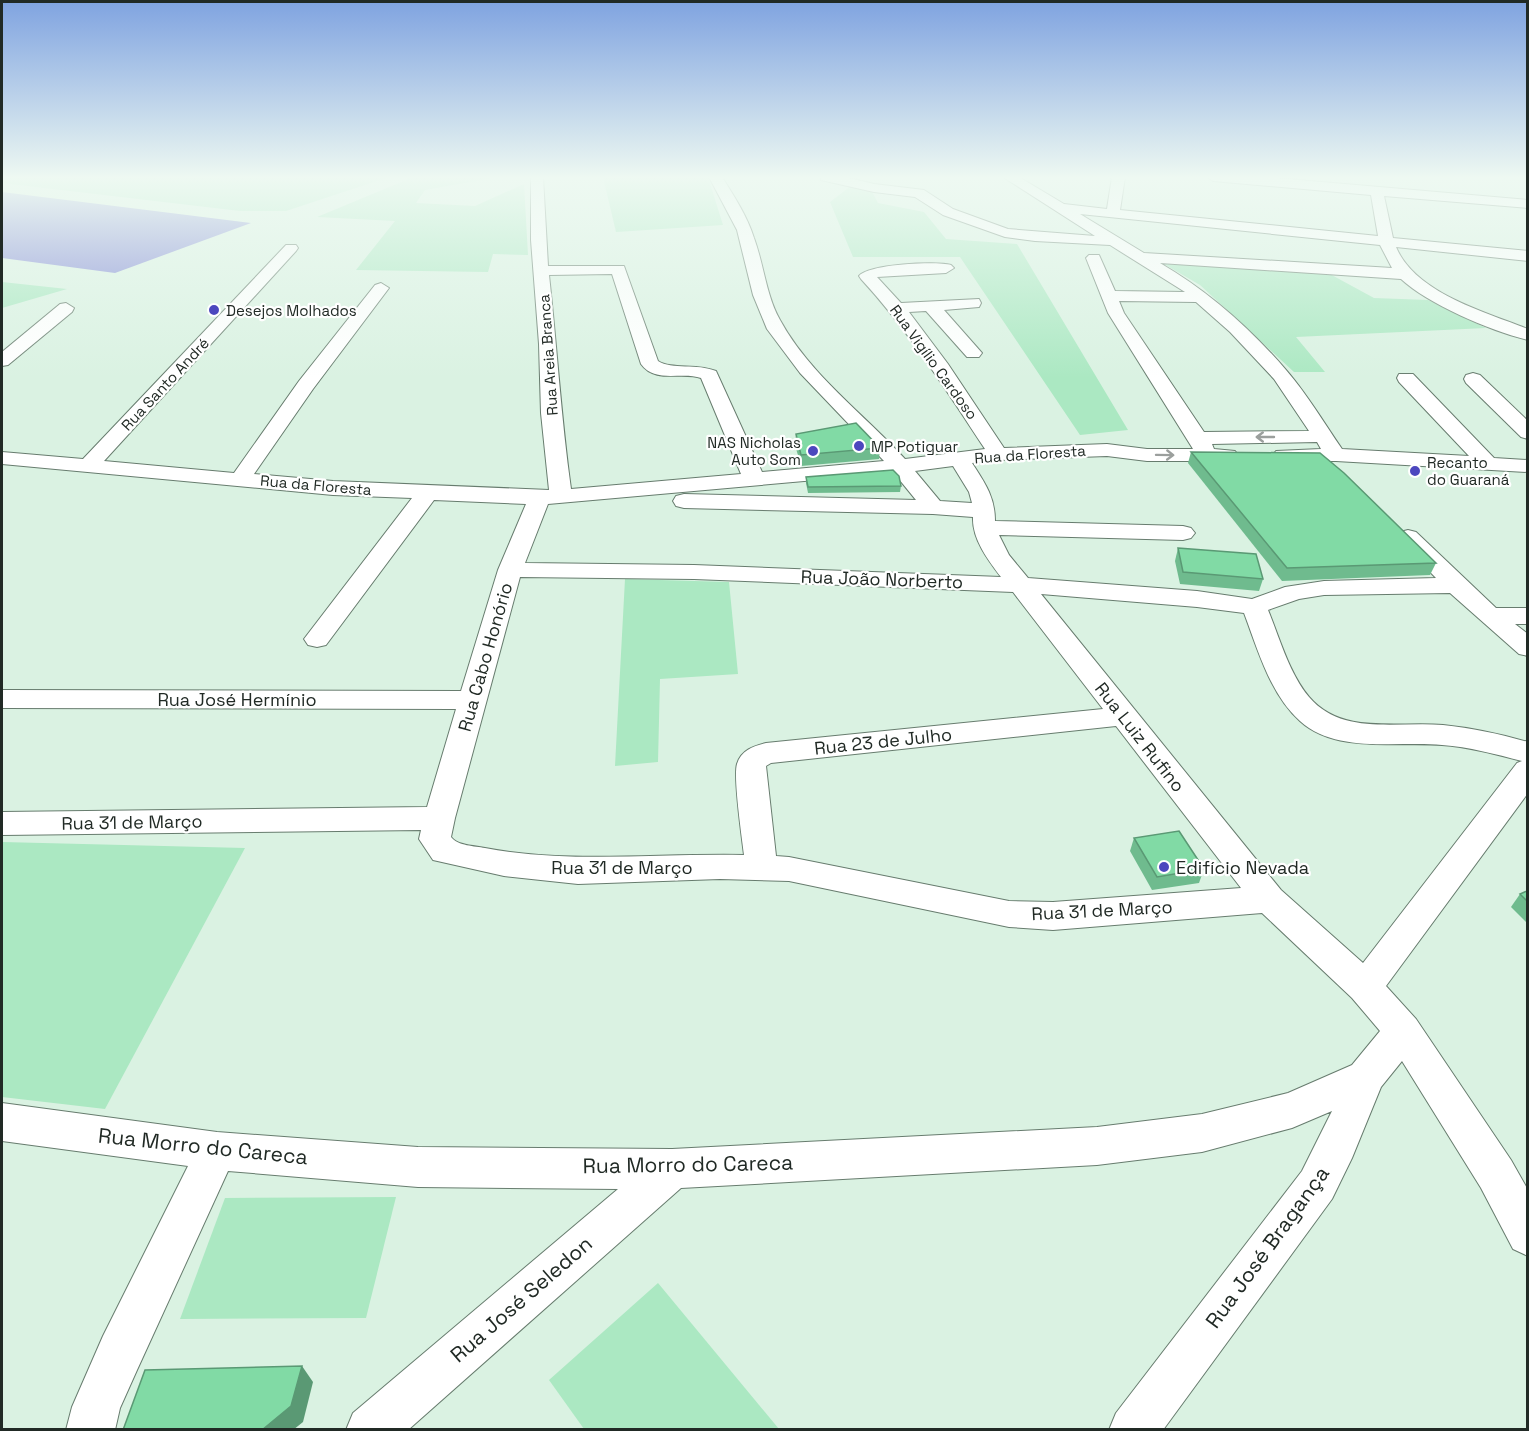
<svg xmlns="http://www.w3.org/2000/svg" width="1529" height="1431" font-family="'Space Grotesk',sans-serif">
<style>
.green{fill:#abe8c2}
.water{fill:#8289d5}
.lines{fill:none;stroke-linecap:round;stroke-linejoin:round}
.minor-casing{stroke:#677c6e;stroke-width:2}
.minor{fill:#fff;fill-rule:evenodd}
.wall{fill:#6fbb8e}
.shaded-wall{fill:#5a9974}
.building{fill:#81daa5;stroke:#5a9974;stroke-width:1.5}
.oneway{stroke:#9b9f9d}
.poi-dot{fill:#4c47be;stroke:#fff;stroke-width:2}
.labels{text-anchor:middle;dominant-baseline:central;stroke-width:4.5;stroke-linejoin:round;paint-order:stroke}
.far-poi-label{font-size:15px;fill:#212a25;stroke:#fff;text-anchor:start}
.far-street-label{font-size:15px;fill:#212a25;stroke:#fff}
.street-label{font-size:18px;fill:#212a25;stroke:#fff}
.poi-label{font-size:18px;fill:#212a25;stroke:#fff;text-anchor:start}
.near-street-label{font-size:21px;fill:#212a25;stroke:#fff}
</style>
<rect width="100%" height="100%" fill="#daf2e2"/>
<g class="green">
<polygon points="2,177 389,177 286,211 240,211 2,183"/>
<polygon points="498,177 425,190 416,203 475,206 524,184 528,255 493,254 488,272 356,270 395,221 317,217 411,178"/>
<polygon points="603,177 708,177 723,225 616,232"/>
<polygon points="852,185 871,190 878,203 924,212 946,239 1017,244 1128,430 1080,435 960,257 853,257 830,202"/>
<polygon points="1164,264 1328,273 1374,298 1428,300 1486,328 1296,337 1325,372 1294,372 1200,285"/>
<polygon points="2,282 67,289 2,308"/>
<polygon points="625,579 729,582 738,674 660,679 658,762 615,766"/>
<polygon points="2,842 245,848 105,1109 2,1097"/>
<polygon points="396,1197 366,1318 180,1319 225,1198"/>
<polygon points="658,1283 779,1429 584,1429 549,1380"/>
</g>
<polygon class="water" points="2,192 251,223 115,273 2,258"/>
<g class="lines">
<g class="minor-casing">
<g id="minor">
<path d="M 531,177 L 543,177 L 548,266 L 624,266 L 658,361 C 672,370 697,363 716,371 L 762,472 L 884,461 L 800,373 L 767,329 L 753,295 L 737,230 L 709,177 L 722,177 C 734,196 747,216 754,238 C 764,265 766,295 780,320 C 810,375 864,414 905,459 L 985,449 C 946,390 909,331 861,279 L 859,276 C 869,264 936,261 951,265 L 954,268 L 946,273 L 877,277 L 901,303 L 979,299 L 981,303 L 979,307 L 944,310 L 982,353 L 979,357 L 967,357 L 926,311 L 909,312 L 948,364 L 1004,448 L 1107,444 L 1147,449 L 1193,449 L 1108,313 L 1086,258 L 1089,255 L 1099,255 L 1115,291 L 1185,292 L 1110,245 L 1035,241 L 1005,237 L 943,215 L 915,197 L 874,192 L 821,180 L 820,177 L 845,177 L 874,184 L 924,190 L 953,209 L 1008,229 L 1095,236 L 1003,177 L 1019,177 L 1064,204 L 1107,209 L 1112,177 L 1125,177 L 1120,210 L 1378,236 L 1371,195 L 1213,181 L 1207,177 L 1264,177 L 1528,200 L 1528,208 L 1384,196 L 1393,238 L 1528,251 L 1528,261 L 1396,247 C 1415,293 1485,312 1528,329 L 1528,340 C 1491,331 1428,304 1401,279 L 1160,263 C 1208,291 1250,328 1286,370 C 1307,394 1324,423 1342,449 L 1469,456 L 1399,382 L 1397,378 L 1399,374 L 1413,374 L 1494,458 L 1528,460 L 1528,472 L 1336,461 L 1283,461 L 1276,459 L 1273,455 L 1276,451 L 1321,449 L 1317,442 L 1212,444 L 1214,449 L 1235,451 L 1238,455 L 1235,459 L 1228,461 L 1147,461 L 1107,456 L 998,460 L 972,463 C 985,483 995,497 995,521 L 1183,526 L 1191,528 L 1195,533 L 1191,538 L 1183,540 L 999,535 L 1009,555 L 1028,578 L 1197,591 L 1252,599 L 1285,587 L 1324,581 L 1436,578 L 1396,537 L 1400,532 L 1408,530 L 1416,532 L 1496,608 L 1528,608 L 1528,624 L 1515,624 L 1528,634 L 1528,656 L 1519,654 L 1450,593 L 1324,595 L 1299,599 L 1268,610 C 1280,639 1289,673 1309,697 C 1342,736 1397,721 1443,725 C 1472,728 1500,734 1528,742 L 1528,793 L 1386,986 L 1416,1019 L 1511,1160 L 1528,1190 L 1528,1256 L 1513,1249 L 1481,1188 L 1402,1061 L 1381,1087 L 1352,1158 L 1332,1199 L 1163,1430 L 1109,1430 L 1116,1413 L 1302,1171 L 1332,1111 L 1292,1128 L 1202,1152 L 1097,1165 L 681,1188 L 408,1430 L 346,1430 L 353,1413 L 618,1189 L 418,1187 L 228,1171 L 137,1370 L 120,1408 L 115,1430 L 66,1430 L 72,1407 L 103,1336 L 188,1166 L 2,1141 L 2,1103 L 217,1132 L 418,1147 L 672,1149 L 1097,1127 L 1202,1114 L 1288,1093 L 1352,1065 L 1380,1031 L 1352,998 L 1262,913 L 1053,930 L 1009,927 L 789,881 L 720,879 L 578,884 L 504,876 L 433,860 L 419,839 L 421,830 L 2,835 L 2,812 L 427,807 L 456,709 L 2,708 L 2,690 L 461,691 L 498,570 L 526,504 L 434,500 L 326,645 L 317,647 L 308,645 L 304,639 L 412,498 L 333,495 L 2,464 L 2,452 L 83,459 L 286,245 L 296,245 L 298,248 L 296,251 L 104,461 L 234,473 L 299,381 L 375,285 L 381,283 L 389,288 L 313,389 L 254,474 L 333,481 L 549,490 L 541,413 L 539,344 L 531,240 ZM 1080,214 L 1380,245 L 1392,268 L 1144,253 ZM 612,274 L 641,364 C 655,384 682,371 701,378 L 741,474 L 571,489 C 561,418 557,347 549,275 ZM 1119,301 L 1196,302 L 1230,332 L 1274,379 L 1309,431 L 1204,432 L 1124,313 ZM 953,466 L 969,492 L 972,503 L 940,501 L 915,471 ZM 894,473 L 916,500 L 684,494 L 676,496 L 673,501 L 676,506 L 684,508 L 933,514 L 973,517 C 972,539 988,560 1001,577 L 694,565 L 525,563 L 548,504 ZM 520,577 L 694,579 L 1013,592 L 1103,709 L 766,743 C 754,746 741,750 737,764 C 733,777 742,838 744,855 C 657,853 571,864 485,848 C 475,846 458,846 451,837 L 455,818 ZM 1041,594 L 1197,607 L 1244,613 C 1258,650 1270,694 1300,721 C 1336,754 1398,741 1442,745 C 1469,747 1495,754 1522,761 L 1517,763 L 1363,963 L 1281,890 ZM 1116,726 L 1241,888 L 1053,902 L 1009,901 L 789,857 L 776,856 L 766,766 L 771,763 Z"/>
<polygon points="66,303 74,308 72,312 8,365 2,366 2,352 60,304"/>
<polygon points="1473,373 1480,375 1528,421 1528,439 1521,437 1466,383 1464,379 1466,375"/>
</g>
</g>
<use href="#minor" class="minor"/>
</g>
<g class="wall">
<polygon points="796,434 880,448 879,459 801,466 795,445"/>
<polygon points="1191,452 1436,563 1430,575 1282,581 1188,463"/>
<polygon points="806,477 901,486 900,492 808,493 806,483"/>
<polygon points="1178,548 1263,579 1259,591 1180,584 1175,561"/>
<polygon points="1134,838 1204,869 1199,883 1152,890 1130,851"/>
<polygon points="1527,891 1527,923 1511,907 1520,894"/>
</g>
<polygon class="shaded-wall" points="302,1366 313,1382 303,1422 293,1430 262,1430"/>
<g class="building">
<polygon points="856,423 880,448 801,455 796,434"/>
<polygon points="1191,452 1320,453 1344,473 1436,563 1287,568"/>
<polygon points="893,470 899,476 901,486 808,487 806,477"/>
<polygon points="1178,548 1256,554 1263,579 1183,572"/>
<polygon points="1179,831 1204,869 1157,877 1134,838"/>
<polygon points="1527,891 1527,901 1520,894"/>
<polygon points="302,1366 291,1406 262,1430 123,1430 145,1370"/>
</g>
<defs><path id="oneway-shaft" d="M-6 0H5M1.5-3L5.5 0L1.5 3" fill="none" stroke-width="1.6" stroke-linecap="round" stroke-linejoin="round" transform="scale(1.5)"/></defs>
<g class="oneway">
<use href="#oneway-shaft" transform="translate(1265 437) rotate(180)"/>
<use href="#oneway-shaft" transform="translate(1165 455) rotate(1)"/>
</g>
<linearGradient id="sky" x2="0" y2="1"><stop stop-color="#7fa3e0"/><stop offset="0.47" stop-color="#eef9f2"/><stop offset="1" stop-color="#eef9f2" stop-opacity="0"/></linearGradient>
<rect width="1529" height="378" fill="url(#sky)"/>
<g class="poi-dot">
<circle cx="214" cy="310" r="6"/>
<circle cx="859" cy="446" r="6"/>
<circle cx="813" cy="451" r="6"/>
<circle cx="1415" cy="471" r="6"/>
<circle cx="1164" cy="867" r="6"/>
</g>
<g class="labels">
<g class="far-poi-label">
<text x="226" y="310">Desejos Molhados</text>
<text x="801" y="442" text-anchor="end">NAS Nicholas<tspan x="801" dy="17">Auto Som</tspan></text>
<text x="871" y="446">MP Potiguar</text>
<text x="1427" y="462">Recanto<tspan x="1427" dy="17">do Guaraná</tspan></text>
</g>
<g class="far-street-label">
<text transform="translate(548 355) rotate(-94)">Rua Areia Branca</text>
<text transform="translate(934 362) rotate(54)">Rua Vigílio Cardoso</text>
<text transform="translate(165 384) rotate(-47)">Rua Santo André</text>
<text transform="translate(1030 454) rotate(-4)">Rua da Floresta</text>
<text transform="translate(316 485) rotate(5)">Rua da Floresta</text>
</g>
<g class="street-label">
<text transform="translate(882 579) rotate(2)">Rua João Norberto</text>
<text transform="translate(485 657) rotate(-74)">Rua Cabo Honório</text>
<text x="237" y="699">Rua José Hermínio</text>
<text transform="translate(1140 737) rotate(52)">Rua Luiz Rufino</text>
<text transform="translate(883 741) rotate(-6)">Rua 23 de Julho</text>
<text transform="translate(132 822) rotate(-1)">Rua 31 de Março</text>
<text x="622" y="867">Rua 31 de Março</text>
<text transform="translate(1102 910) rotate(-3)">Rua 31 de Março</text>
</g>
<g class="poi-label">
<text x="1176" y="867">Edifício Nevada</text>
</g>
<g class="near-street-label">
<text transform="translate(203 1146) rotate(6)">Rua Morro do Careca</text>
<text transform="translate(688 1164) rotate(-1)">Rua Morro do Careca</text>
<text transform="translate(1267 1247) rotate(-54)">Rua José Bragança</text>
<text transform="translate(521 1299) rotate(-41)">Rua José Seledon</text>
</g>
</g>
<rect width="1529" height="1431" fill="none" stroke="#212a25" stroke-width="6"/>
</svg>
